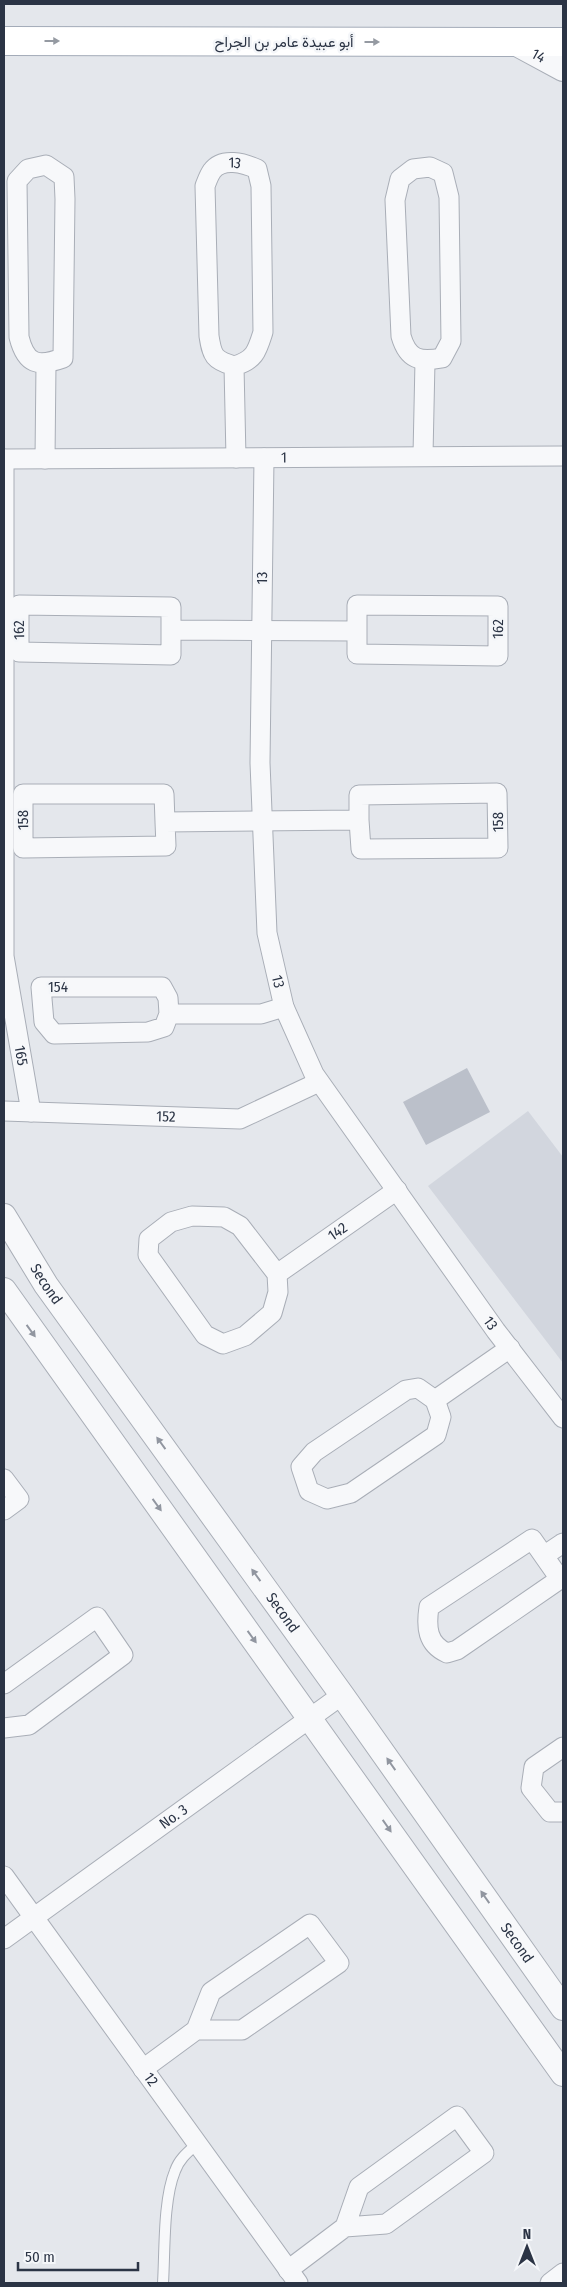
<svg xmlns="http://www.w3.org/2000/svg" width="567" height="2287" font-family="'Fira Sans Condensed',Vazirmatn,sans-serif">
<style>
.built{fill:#d2d6de}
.building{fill:#bbc0ca}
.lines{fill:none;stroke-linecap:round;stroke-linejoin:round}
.service-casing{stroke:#a9aeb7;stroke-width:12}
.minor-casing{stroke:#a9aeb7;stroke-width:21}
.tertiary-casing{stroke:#a9aeb7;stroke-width:26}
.primary-casing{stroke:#a3abb8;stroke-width:30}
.service{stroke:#f7f8fa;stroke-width:10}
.minor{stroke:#f7f8fa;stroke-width:19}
.tertiary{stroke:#f7f8fa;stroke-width:24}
.primary{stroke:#fff;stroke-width:28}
.oneway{fill:#959aa2}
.oneway2{fill:#9196a0}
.labels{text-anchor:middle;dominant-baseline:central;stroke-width:5;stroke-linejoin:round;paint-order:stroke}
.street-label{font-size:15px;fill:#2b3445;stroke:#f4f6f9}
</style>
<rect width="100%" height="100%" fill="#e4e7ec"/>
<polygon class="built" points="528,1111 563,1157 563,1363 428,1186"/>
<polygon class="building" points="467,1068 490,1112 426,1145 403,1102"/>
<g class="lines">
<g class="service-casing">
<path id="service" d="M 163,2283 C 165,2251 163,2200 175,2171 C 179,2159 188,2152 197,2144"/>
</g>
<g class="minor-casing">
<g id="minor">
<path d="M 46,165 L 64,177 L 65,199 L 63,358 C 38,367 26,365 19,337 L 17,181 L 28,169 Z"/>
<path d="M 430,167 L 443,173 L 449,197 L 451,341 L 442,358 C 420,362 408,360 401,336 L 395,200 L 400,179 L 413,169 Z"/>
<path id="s1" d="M 234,366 C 214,360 212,356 209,336 L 205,186 C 207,181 209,175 212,171 C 222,157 244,163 257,169 L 261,186 L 263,332 C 257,351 255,360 234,366 L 236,458"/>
<polyline points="423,455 425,361"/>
<path id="s2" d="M 264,458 L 260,763 L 267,933 L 284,1007 L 314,1074 L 496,1331 L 563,1418"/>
<path id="s3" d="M 4,459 L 4,956 L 31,1112"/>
<path id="s4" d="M 4,459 L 563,456"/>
<polyline points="45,459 46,364"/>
<polyline points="171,630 171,607 19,605 19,652 171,655 171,630 357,631 357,654 498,656 498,606 357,605 357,631"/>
<polyline points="165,822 164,794 23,794 23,848 166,846 165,822 359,820 361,849 498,848 497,793 359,795 359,820"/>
<polyline points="169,1014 168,998 162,987 41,987 44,1022 54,1034 148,1032 164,1027 169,1014 261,1014 284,1007"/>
<path id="s5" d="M 4,1111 L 240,1119 L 319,1082"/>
<polygon points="192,1216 224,1217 240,1226 277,1274 278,1292 272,1313 245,1336 223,1344 205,1335 148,1255 149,1239 171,1222"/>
<path id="s6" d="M 277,1274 L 397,1190"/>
<polygon points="418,1388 435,1400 441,1417 436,1435 351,1493 327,1499 309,1491 301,1467 314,1452 406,1390"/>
<polyline points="435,1400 510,1348"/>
<polyline points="4,1479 19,1499 4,1510"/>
<path d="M 532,1539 L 560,1579 L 457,1650 L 447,1653 C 427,1644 426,1627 429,1607 Z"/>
<polyline points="545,1555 563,1543"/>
<polyline points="4,1684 97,1617 123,1655 29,1725 4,1728"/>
<polyline points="563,1747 534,1767 531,1788 550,1812 563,1812"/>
<path id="s7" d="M 4,1876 L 298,2283"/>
<path id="s8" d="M 4,1939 L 342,1695"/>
<polyline points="143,2069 196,2030 211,1992 310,1924 339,1963 242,2030 196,2030"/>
<polyline points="288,2270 345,2227 359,2187 457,2116 484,2153 386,2224 345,2227"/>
<polyline points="550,2283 563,2273"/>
</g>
</g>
<g class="tertiary-casing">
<g id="tertiary">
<path id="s9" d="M 513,42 L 563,69"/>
<path id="s10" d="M 4,1216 L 46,1285 L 342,1695 L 563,2008"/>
<polyline points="4,1290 563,2074"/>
</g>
</g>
<g class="primary-casing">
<polyline id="primary" points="4,41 563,42"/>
</g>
<use href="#service" class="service"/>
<use href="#minor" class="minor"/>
<use href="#tertiary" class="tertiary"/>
<use href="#primary" class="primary"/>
</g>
<defs><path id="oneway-solid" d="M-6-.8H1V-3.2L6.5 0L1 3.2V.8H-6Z" transform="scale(1.25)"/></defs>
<g class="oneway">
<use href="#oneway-solid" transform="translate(52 41)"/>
<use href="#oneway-solid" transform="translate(372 42)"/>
</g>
<g class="oneway2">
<use href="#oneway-solid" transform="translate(31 1331) rotate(54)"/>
<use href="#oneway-solid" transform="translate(161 1443) rotate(-126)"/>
<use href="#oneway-solid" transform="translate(157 1505) rotate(54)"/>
<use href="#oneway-solid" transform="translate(256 1575) rotate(-126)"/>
<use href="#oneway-solid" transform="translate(252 1637) rotate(54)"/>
<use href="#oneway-solid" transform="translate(391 1764) rotate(-125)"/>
<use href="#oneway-solid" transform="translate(387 1826) rotate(55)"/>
<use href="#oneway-solid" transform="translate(485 1897) rotate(-125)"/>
</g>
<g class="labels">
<g class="street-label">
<text x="284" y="42">أبو عبيدة عامر بن الجراح</text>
<text stroke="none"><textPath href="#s9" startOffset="29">14</textPath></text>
<text stroke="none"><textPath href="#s1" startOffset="235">13</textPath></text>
<text stroke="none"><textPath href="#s4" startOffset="280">1</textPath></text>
<text transform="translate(262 578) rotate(-89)">13</text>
<text transform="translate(498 629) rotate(-89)">162</text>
<text transform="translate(19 630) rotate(-91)">162</text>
<text transform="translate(23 820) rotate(-91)">158</text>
<text transform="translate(498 822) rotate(-91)">158</text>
<text stroke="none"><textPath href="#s2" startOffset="525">13</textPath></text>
<text x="58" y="987">154</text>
<text stroke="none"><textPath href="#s3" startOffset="598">165</textPath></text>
<text stroke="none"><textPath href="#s5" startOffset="162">152</textPath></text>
<text stroke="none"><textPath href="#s6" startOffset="74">142</textPath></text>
<text stroke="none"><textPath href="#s10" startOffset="80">Second</textPath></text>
<text stroke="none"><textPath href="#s2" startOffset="930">13</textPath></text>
<text stroke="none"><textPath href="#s10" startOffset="485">Second</textPath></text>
<text stroke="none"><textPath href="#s8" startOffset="209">No. 3</textPath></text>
<text stroke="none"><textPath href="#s10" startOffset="890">Second</textPath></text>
<text stroke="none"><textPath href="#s7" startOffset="251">12</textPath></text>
</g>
</g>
<rect width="567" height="2287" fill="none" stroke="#2b3445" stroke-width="10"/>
<g transform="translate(527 2247)" stroke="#f4f6f9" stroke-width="4" paint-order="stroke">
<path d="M0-4L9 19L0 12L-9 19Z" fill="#2b3445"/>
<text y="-8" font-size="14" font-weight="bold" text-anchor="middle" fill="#2b3445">N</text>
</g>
<path d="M18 2262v8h120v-8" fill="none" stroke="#2b3445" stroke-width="2.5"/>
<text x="25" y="2262" font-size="15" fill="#2b3445" stroke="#f4f6f9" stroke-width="4" paint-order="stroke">50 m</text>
</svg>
